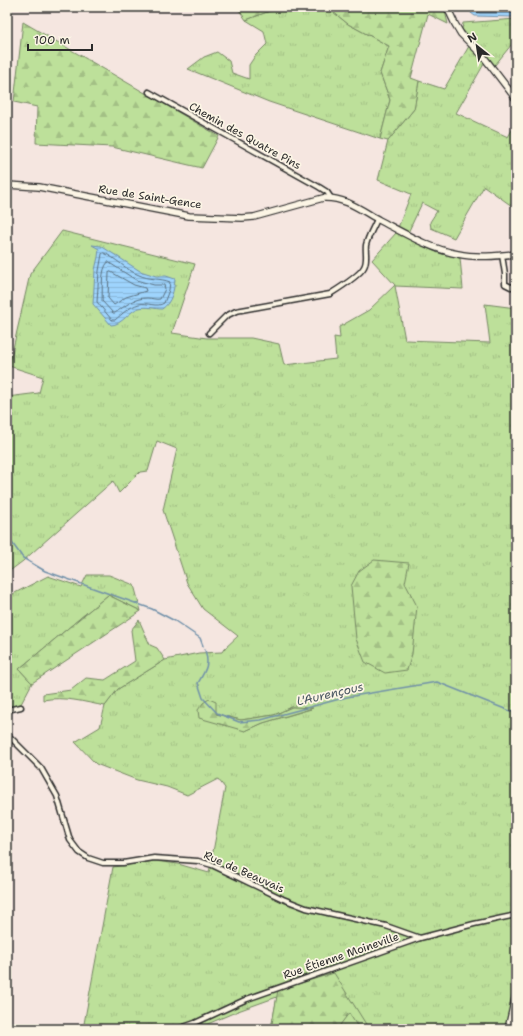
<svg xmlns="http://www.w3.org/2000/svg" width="523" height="1036" font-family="'Shantell Sans',sans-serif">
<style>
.grass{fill:url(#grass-tufts);stroke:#748662;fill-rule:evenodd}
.forest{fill:url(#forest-firs);stroke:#748662}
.water{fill:url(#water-rules);stroke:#7090a9}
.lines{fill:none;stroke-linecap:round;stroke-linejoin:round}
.shore{stroke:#596f7f;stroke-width:1}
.stream{stroke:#7090a9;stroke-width:1.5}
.street-casing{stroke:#2b2b2b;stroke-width:7}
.secondary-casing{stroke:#2b2b2b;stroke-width:8}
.street{stroke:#fcf5e5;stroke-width:4}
.secondary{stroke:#fcf5e5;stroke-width:5.5}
.labels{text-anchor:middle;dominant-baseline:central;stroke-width:3.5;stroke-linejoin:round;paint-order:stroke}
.street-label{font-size:11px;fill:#2b2b2b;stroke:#fcf5e5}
.water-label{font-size:12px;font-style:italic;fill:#485560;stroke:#fcf5e5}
</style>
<defs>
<pattern id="grass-tufts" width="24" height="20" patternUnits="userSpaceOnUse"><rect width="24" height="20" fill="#bde09a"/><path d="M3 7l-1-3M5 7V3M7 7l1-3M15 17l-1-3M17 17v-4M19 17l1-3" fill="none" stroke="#a3c085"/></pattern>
<pattern id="forest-firs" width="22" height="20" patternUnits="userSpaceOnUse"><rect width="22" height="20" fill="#bde09a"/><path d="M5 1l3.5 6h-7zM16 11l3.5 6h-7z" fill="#a3c085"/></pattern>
<pattern id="water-rules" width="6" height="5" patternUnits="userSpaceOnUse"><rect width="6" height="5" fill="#9ed4fd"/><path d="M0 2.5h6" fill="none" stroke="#88b6d9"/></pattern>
</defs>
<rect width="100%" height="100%" fill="#f5e6e0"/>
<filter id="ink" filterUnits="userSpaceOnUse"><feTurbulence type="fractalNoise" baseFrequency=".025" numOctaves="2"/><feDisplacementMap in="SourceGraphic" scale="8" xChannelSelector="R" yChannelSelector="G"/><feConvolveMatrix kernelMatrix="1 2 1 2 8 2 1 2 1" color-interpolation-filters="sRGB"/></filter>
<g filter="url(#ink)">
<g class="grass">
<polygon points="280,7 327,7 348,24 389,46 380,73 390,100 380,139 269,102 188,69 204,57 217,52 229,61 232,73 249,79 249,65 255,56 267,44 264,31 246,20"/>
<path d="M 516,19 L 516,39 L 495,65 L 488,57 L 456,113 L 508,137 L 516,123 L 516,209 L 484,186 L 454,238 L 431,228 L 430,222 L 437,211 L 422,203 L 406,237 L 438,253 L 460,258 L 463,289 L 395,286 L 405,340 L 490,343 L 485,304 L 516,308 L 516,572 L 511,593 L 516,598 L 516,1029 L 271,1029 L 277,997 L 238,1011 L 196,1029 L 83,1029 L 113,867 L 155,861 L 178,864 L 209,873 L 225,788 L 218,779 L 187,795 L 167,787 L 137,780 L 96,764 L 75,742 L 100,727 L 105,706 L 118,689 L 165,660 L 199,653 L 222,652 L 224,649 L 238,636 L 203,609 L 187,583 L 163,510 L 177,449 L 157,441 L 148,471 L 140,472 L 119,493 L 113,481 L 23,561 L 7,573 L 7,397 L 39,393 L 43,377 L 9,366 L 30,274 L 62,231 L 195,264 L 172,333 L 207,338 L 251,338 L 279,344 L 284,365 L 336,359 L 334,337 L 340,338 L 339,327 L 369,310 L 395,285 L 372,260 L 396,233 L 411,194 L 378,180 L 388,141 L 414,109 L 419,81 L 444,89 L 472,41 L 462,29 L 463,23 ZM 292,707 L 311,709 L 263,723 L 245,731 L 216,714 L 241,720 L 274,715 Z"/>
<polygon points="87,575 109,575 134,585 141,611 108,595 19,669 32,683 21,704 7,707 7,597 48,576 81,587"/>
</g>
<g class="forest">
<polygon points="237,7 280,7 246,20"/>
<polygon points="327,7 444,7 448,24 428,14 411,78 419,81 414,109 388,141 380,139 390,100 380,73 389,46 348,24"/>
<polygon points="23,22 219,136 202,168 112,147 36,143 37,107 14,102"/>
<polygon points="374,560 409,563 405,583 417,606 412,654 407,670 385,673 365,662 356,639 351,586 359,571"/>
<polygon points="108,595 141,611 32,683 19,669"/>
<path d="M 139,620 L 150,645 L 157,648 L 165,660 L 118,689 L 105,706 C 84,702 64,696 43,700 L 43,694 L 71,690 L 86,678 L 105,680 L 135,661 L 131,630 Z"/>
<polygon points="209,699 216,702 216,714 241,720 274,715 292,707 313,708 263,723 245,731 199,718 198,710 203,703"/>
<polygon points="334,973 369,1029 359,1029 349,1013 337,1029 271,1029 278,990"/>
</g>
<g class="water">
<polygon points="469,7 516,7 516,16 512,17 475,16 471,13"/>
<path d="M 92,245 L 101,246 L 140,271 L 156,276 L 166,276 L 175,279 C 174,290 172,302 162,309 C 155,309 147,306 139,308 C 129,311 122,325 111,325 L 93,304 L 95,270 L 98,257 L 99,249 Z"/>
</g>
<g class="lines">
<g class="shore">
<polyline points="473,7 475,12 480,13 516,13"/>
<path d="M 104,253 C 116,258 126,270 139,275 C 149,280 161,278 170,282 L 169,290 L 164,303 C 157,308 147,302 139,304 C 129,307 122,314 115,320 L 112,320 L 97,302 L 99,271 L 102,254 Z"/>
<path d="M 108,262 L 136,280 L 154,285 L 164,285 L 165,289 L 160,299 C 156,300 152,298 147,298 C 134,298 125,306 115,313 L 113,313 L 102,301 C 103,289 100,270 108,262 Z"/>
<polygon points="111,272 134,285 145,288 146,291 126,297 114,305 108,298 109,273"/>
</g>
<g class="stream">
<polyline points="7,536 23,558 45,571 152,609 175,621 200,638 203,646"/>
<path d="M 205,650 C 210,665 205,671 198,683 L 203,698 L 217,713 L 239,722 L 261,720 L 347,697 L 437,682 L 510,711 L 516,710"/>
</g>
<g class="street-casing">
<g id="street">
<polyline points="149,92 319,187 327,192 331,198"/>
<polyline points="502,255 505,274 505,284 511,287 516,286"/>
<path d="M 209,333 L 226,316 L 236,311 L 330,294 C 338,289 360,275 364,267 C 368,260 365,252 366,245 C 368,236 374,227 377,219"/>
<polyline points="7,710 21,707"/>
<polyline points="7,734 41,768 57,796 70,840 79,852 88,858 103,863 123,863 154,858 198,861 212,865 283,899 306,908 386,926 420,938"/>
<polyline points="178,1029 195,1023 247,999 420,938 474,924 516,915"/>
</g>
</g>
<g class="secondary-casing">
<g id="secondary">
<polyline points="447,7 455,24 461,34 483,56 516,99"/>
<path d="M 7,185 L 39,187 L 189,216 L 242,218 L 254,217 L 323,198 C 345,197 361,210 379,220 C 404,233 430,249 458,254 C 476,258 497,256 516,254"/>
<polyline points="508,1029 516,994"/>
</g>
</g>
<use href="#street" class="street"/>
<use href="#secondary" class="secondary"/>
</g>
</g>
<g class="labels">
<g class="street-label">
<text transform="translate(245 136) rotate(29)">Chemin des Quatre Pins</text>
<text transform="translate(150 197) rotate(9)">Rue de Saint-Gence</text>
<text transform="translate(244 872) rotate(24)">Rue de Beauvais</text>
<text transform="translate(341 956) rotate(-19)">Rue Étienne Moineville</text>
</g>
<g class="water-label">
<text transform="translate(330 694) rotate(-13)">L'Aurençous</text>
</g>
</g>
<rect width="523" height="1036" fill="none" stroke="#fcf5e5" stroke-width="24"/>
<rect x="12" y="12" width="499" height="1012" fill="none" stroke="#2b2b2b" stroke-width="1.5" filter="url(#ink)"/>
<g transform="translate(477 46) rotate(330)" stroke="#fcf5e5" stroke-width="3" paint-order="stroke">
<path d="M0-3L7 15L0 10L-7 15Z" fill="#2b2b2b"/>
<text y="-6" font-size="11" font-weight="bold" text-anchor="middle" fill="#2b2b2b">N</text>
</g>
<path d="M28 44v6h64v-6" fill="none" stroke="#2b2b2b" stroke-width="2"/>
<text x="34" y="44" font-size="12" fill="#2b2b2b" stroke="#fcf5e5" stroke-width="3" paint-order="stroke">100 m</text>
</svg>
